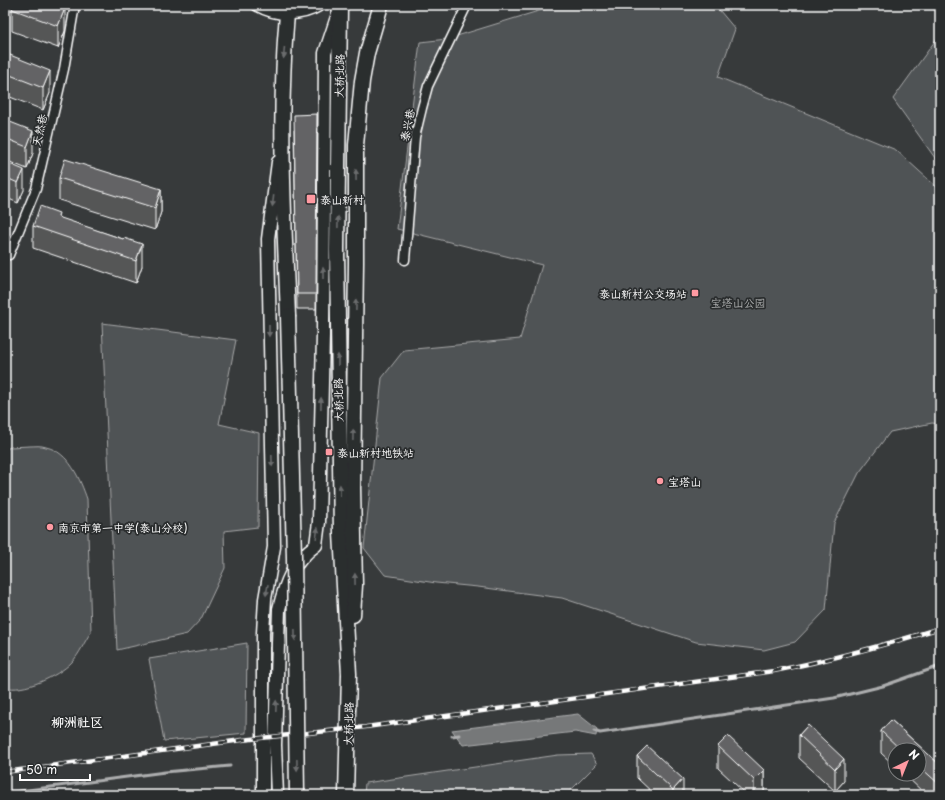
<svg xmlns="http://www.w3.org/2000/svg" width="945" height="800" font-family="'Playpen Sans','LXGW WenKai TC',sans-serif">
<style>
.green{fill:#505354;stroke:#a8a9aa}
.water{fill:#767879;stroke:#adaeaf}
.lines{fill:none;stroke-linecap:round;stroke-linejoin:round}
.stream{stroke:#adaeaf;stroke-width:3}
.street-casing{stroke:#fff;stroke-width:11}
.secondary-casing{stroke:#fff;stroke-width:14}
.primary-casing{stroke:#fff;stroke-width:15}
.highway-casing{stroke:#fff;stroke-width:17}
.street{stroke:#2a2d2e;stroke-width:8}
.secondary{stroke:#2a2d2e;stroke-width:11}
.primary{stroke:#2a2d2e;stroke-width:12}
.highway{stroke:#2a2d2e;stroke-width:14}
.rail-casing{stroke:#fff;stroke-width:4.5}
.rail{stroke:#2a2d2e;stroke-width:3;stroke-dasharray:9;stroke-linecap:butt}
.highway-bridge-casing{stroke:#fff;stroke-width:17;stroke-linecap:butt}
.highway-bridge{stroke:#2a2d2e;stroke-width:14}
.wall{fill:#555657;stroke:#fff}
.shaded-wall{fill:#454647;stroke:#fff}
.building{fill:#636465;stroke:#fff}
.oneway{fill:#6a6c6d}
.poi-dot{fill:#ff9aa2;stroke:#2a2d2e;stroke-width:1.5}
.labels{text-anchor:middle;dominant-baseline:central;stroke-width:3.5;stroke-linejoin:round;paint-order:stroke}
.street-label{font-size:11px;fill:#fff;stroke:#2a2d2e}
.poi-label{font-size:11px;fill:#fff;stroke:#2a2d2e;text-anchor:start}
.park-label{font-size:11px;fill:#b0b2b2;stroke:#2a2d2e}
.quarter-label{font-size:13px;font-weight:bold;fill:#fff;stroke:#2a2d2e}
</style>
<rect width="100%" height="100%" fill="#373a3b"/>
<filter id="ink" filterUnits="userSpaceOnUse"><feTurbulence type="fractalNoise" baseFrequency=".025" numOctaves="2"/><feDisplacementMap in="SourceGraphic" scale="8" xChannelSelector="R" yChannelSelector="G"/><feConvolveMatrix kernelMatrix="1 2 1 2 8 2 1 2 1" color-interpolation-filters="sRGB"/></filter>
<g filter="url(#ink)">
<g class="green">
<polygon points="558,5 715,5 735,29 718,77 896,150 940,190 940,424 932,423 890,432 859,473 834,523 826,610 795,642 764,650 696,642 562,598 478,587 436,583 385,575 364,548 382,378 404,350 520,339 542,265 397,229 420,42 447,39"/>
<polygon points="940,34 940,165 893,99"/>
<polygon points="102,323 236,340 219,424 259,433 258,527 224,531 225,568 201,619 187,634 117,650"/>
<path d="M 30,446 C 35,446 41,445 46,447 C 69,452 80,479 87,499 L 91,632 C 84,642 80,654 71,663 C 58,676 23,693 5,687 L 5,450 L 10,447 Z"/>
<polygon points="247,643 246,733 164,741 149,659"/>
<polygon points="591,754 597,764 566,795 364,795 365,783 558,755"/>
</g>
<polygon class="water" points="578,714 597,729 596,736 575,732 463,745 452,730"/>
<g class="lines">
<g class="stream">
<polyline points="594,731 600,733 834,698 883,686 940,666"/>
<polyline points="452,736 459,735"/>
<polyline points="5,793 165,772 230,766"/>
</g>
<g class="street-casing">
<g id="street">
<polyline points="5,253 9,255 36,189 64,69 75,5"/>
<polyline points="405,260 415,137 422,108 428,86 467,5"/>
</g>
</g>
<g class="secondary-casing">
<path id="secondary" d="M 257,5 C 276,16 300,17 320,5"/>
</g>
<g class="primary-casing">
<g id="primary">
<polyline points="263,795 263,633 265,599 274,547 268,239 278,162"/>
<path d="M 277,795 L 275,745 L 279,609 C 285,584 293,561 316,545 L 319,522 L 323,335 L 325,53 L 338,14"/>
</g>
</g>
<g class="highway-casing">
<g id="highway">
<polyline points="340,7 337,250 341,533 349,674 346,795"/>
<path d="M 287,14 C 278,115 284,215 288,316"/>
<polyline points="353,615 355,585 353,488 356,263 356,145 362,81 367,53 381,5"/>
</g>
</g>
<use href="#street" class="street"/>
<use href="#secondary" class="secondary"/>
<use href="#primary" class="primary"/>
<use href="#highway" class="highway"/>
<g class="rail-casing">
<path id="rail" d="M 5,772 L 242,740 L 366,727 L 774,671 C 830,660 885,645 940,628"/>
</g>
<use href="#rail" class="rail"/>
<g class="highway-bridge-casing">
<polyline id="highway-bridge" points="288,316 294,557 297,795"/>
</g>
<use href="#highway-bridge" class="highway-bridge"/>
</g>
<g class="wall">
<polygon points="55,5 65,31 58,48 12,31 12,9"/>
<polygon points="5,53 50,93 43,110 5,95"/>
<polygon points="317,114 316,309 297,309 294,130"/>
<polygon points="5,120 33,153 27,169 5,160"/>
<polygon points="5,162 24,190 18,203 9,199"/>
<polygon points="59,178 161,189 161,212 155,230 59,200"/>
<polygon points="59,218 123,239 142,266 136,283 33,248 33,226"/>
<polygon points="891,720 940,765 940,795 926,795 904,774 919,774 919,750 895,750 895,766 881,753 881,731"/>
<polygon points="808,725 844,781 835,791 799,758 799,735"/>
<polygon points="718,746 764,770 764,792 761,795 747,795 718,768"/>
<polygon points="637,756 683,795 655,795 637,778"/>
</g>
<g class="shaded-wall">
<polygon points="65,8 65,31 58,48 58,26"/>
<polygon points="50,71 50,93 43,110 43,88"/>
<polygon points="33,131 33,153 27,169 27,147"/>
<polygon points="24,170 24,190 18,203 18,183"/>
<polygon points="9,179 9,199 5,208 5,188"/>
<polygon points="161,189 161,212 155,230 155,208"/>
<polygon points="142,244 142,266 136,283 136,261"/>
<polygon points="844,759 844,781 835,791 835,769"/>
<polygon points="764,770 764,792 761,795 754,795 754,780"/>
<polygon points="683,779 683,795 673,795 673,790"/>
</g>
<g class="building">
<polygon points="13,5 55,5 65,8 58,26 12,9"/>
<polygon points="5,53 50,71 43,88 5,73"/>
<polygon points="317,114 316,294 297,294 294,115"/>
<polygon points="5,120 33,131 27,147 5,138"/>
<polygon points="65,159 161,189 155,208 59,178"/>
<polygon points="5,162 24,170 18,183 9,179 5,188"/>
<polygon points="40,206 59,213 58,217 123,239 124,238 142,244 136,261 33,226"/>
<polygon points="891,720 940,765 940,785 919,766 919,750 901,750 881,731"/>
<polygon points="808,725 844,759 835,769 799,735"/>
<polygon points="728,736 764,770 754,780 718,746"/>
<polygon points="647,746 683,779 673,790 637,756"/>
<polygon points="847,792 850,795 844,795"/>
</g>
<defs><path id="oneway-solid" d="M-6-.8H1V-3.2L6.5 0L1 3.2V.8H-6Z"/></defs>
<g class="oneway">
<use href="#oneway-solid" transform="translate(284 53) rotate(94)"/>
<use href="#oneway-solid" transform="translate(356 175) rotate(-91)"/>
<use href="#oneway-solid" transform="translate(273 201) rotate(97)"/>
<use href="#oneway-solid" transform="translate(338 222) rotate(-89)"/>
<use href="#oneway-solid" transform="translate(323 273) rotate(-90)"/>
<use href="#oneway-solid" transform="translate(356 305) rotate(-89)"/>
<use href="#oneway-solid" transform="translate(269 331) rotate(90)"/>
<use href="#oneway-solid" transform="translate(338 360) rotate(-90)"/>
<use href="#oneway-solid" transform="translate(321 403) rotate(-89)"/>
<use href="#oneway-solid" transform="translate(353 435) rotate(-89)"/>
<use href="#oneway-solid" transform="translate(272 461) rotate(88)"/>
<use href="#oneway-solid" transform="translate(340 490) rotate(-91)"/>
<use href="#oneway-solid" transform="translate(317 533) rotate(-82)"/>
<use href="#oneway-solid" transform="translate(355 579) rotate(-91)"/>
<use href="#oneway-solid" transform="translate(267 590) rotate(100)"/>
<use href="#oneway-solid" transform="translate(295 635) rotate(89)"/>
<use href="#oneway-solid" transform="translate(276 706) rotate(-88)"/>
<use href="#oneway-solid" transform="translate(297 765) rotate(89)"/>
</g>
</g>
<g class="poi-dot">
<rect x="306" y="194" width="10" height="10" rx="2"/>
<rect x="691" y="289" width="8" height="8" rx="2"/>
<rect x="325" y="448" width="8" height="8" rx="2"/>
<circle cx="660" cy="481" r="4"/>
<circle cx="50" cy="527" r="4"/>
</g>
<g class="labels">
<g class="street-label">
<text transform="translate(339 76) rotate(-89)">大桥北路</text>
<text transform="translate(407 125) rotate(-79)">泰兴巷</text>
<text transform="translate(39 130) rotate(-77)">天然巷</text>
<text transform="translate(338 400) rotate(-91)">大桥北路</text>
<text transform="translate(348 724) rotate(-89)">大桥北路</text>
</g>
<g class="poi-label">
<text x="320" y="199">泰山新村</text>
<text x="687" y="293" text-anchor="end">泰山新村公交场站</text>
<text x="337" y="452">泰山新村地铁站</text>
<text x="668" y="481">宝塔山</text>
<text x="58" y="527">南京市第一中学(泰山分校)</text>
</g>
<g class="park-label">
<text x="738" y="302">宝塔山公园</text>
</g>
<g class="quarter-label">
<text x="77" y="721">柳洲社区</text>
</g>
</g>
<rect width="945" height="800" fill="none" stroke="#2a2d2e" stroke-width="20"/>
<rect x="10" y="10" width="925" height="780" fill="none" stroke="#fff" stroke-width="1.5" filter="url(#ink)"/>
<g transform="translate(907 762) rotate(43)"><circle r="19" fill="#2a2d2e" stroke="#7f8182"/>
<path d="M0-3L7 15L0 10L-7 15Z" fill="#ff9aa2"/>
<text y="-6" font-size="11" font-weight="bold" text-anchor="middle" fill="#ffffff">N</text>
</g>
<path d="M20 774v6h70v-6" fill="none" stroke="#ffffff" stroke-width="2"/>
<text x="26" y="774" font-size="12" fill="#ffffff" stroke="#2a2d2e" stroke-width="3" paint-order="stroke">50 m</text>
</svg>
